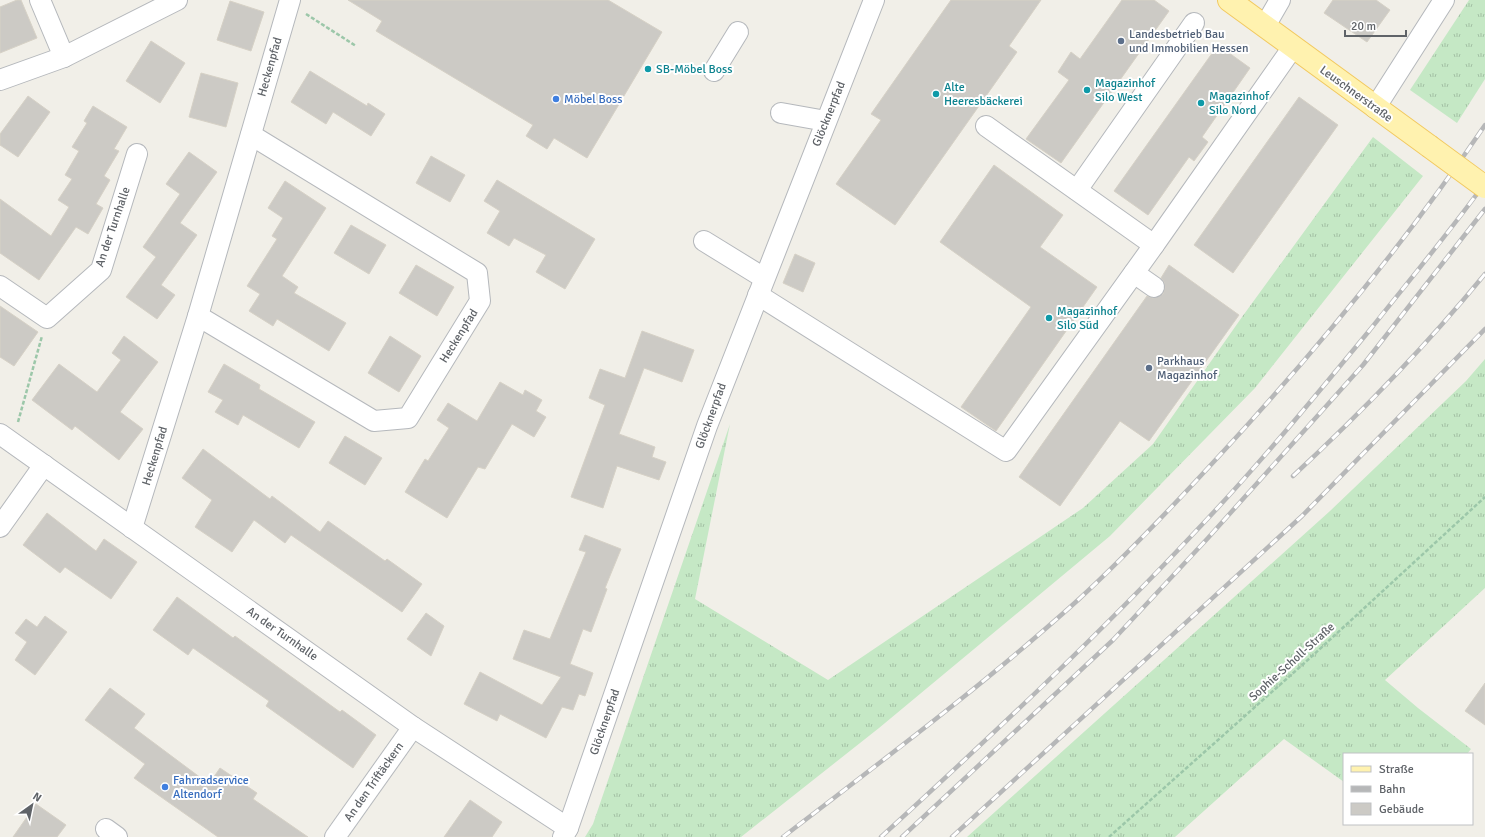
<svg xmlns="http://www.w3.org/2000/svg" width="1485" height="837" font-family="Signika,sans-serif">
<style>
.grass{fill:url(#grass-tufts)}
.building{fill:#cccac5;stroke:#d6d1c6}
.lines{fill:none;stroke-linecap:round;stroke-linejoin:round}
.minor-casing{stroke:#b5b8bc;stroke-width:22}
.major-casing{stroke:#f2c960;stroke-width:24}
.path{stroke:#9cc7a9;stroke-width:2.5;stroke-dasharray:4 2;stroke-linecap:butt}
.minor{stroke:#fff;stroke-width:20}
.major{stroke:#fff2af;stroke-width:22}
.rail-casing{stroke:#b6b7b8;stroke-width:4.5}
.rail{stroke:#fff;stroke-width:3;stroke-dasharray:9;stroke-linecap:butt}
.major-bridge-casing{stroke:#f2c960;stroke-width:24;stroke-linecap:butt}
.major-bridge{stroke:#fff2af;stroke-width:22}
.service-dot{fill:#5c6f8a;stroke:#fff;stroke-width:1.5}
.culture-dot{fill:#0f9aa8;stroke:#fff;stroke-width:1.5}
.shop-dot{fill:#3f7fe0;stroke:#fff;stroke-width:1.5}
.labels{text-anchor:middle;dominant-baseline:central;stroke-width:4;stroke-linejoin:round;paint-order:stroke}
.service-label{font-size:12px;fill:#4e5e75;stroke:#fff;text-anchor:start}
.street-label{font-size:12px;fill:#5f6368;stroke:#fff}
.culture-label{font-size:12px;fill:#0d838f;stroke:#fff;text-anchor:start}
.shop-label{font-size:12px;fill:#366cbe;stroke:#fff;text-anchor:start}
</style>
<defs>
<pattern id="grass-tufts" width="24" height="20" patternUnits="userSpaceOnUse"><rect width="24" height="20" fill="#c5e8c5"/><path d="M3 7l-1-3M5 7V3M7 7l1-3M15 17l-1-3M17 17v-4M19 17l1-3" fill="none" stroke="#a3c0a4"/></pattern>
</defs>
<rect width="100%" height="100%" fill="#f1efe8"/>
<g class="grass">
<polygon points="1469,0 1485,0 1485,79 1457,123 1410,90"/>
<polygon points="1373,137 1423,176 1255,388 1110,536 879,728 741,837 585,837 593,824 730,424 695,599 828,680 1083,508 1153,444 1242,317"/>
<polygon points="1485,359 1485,588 1385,680 1418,708 1471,749 1467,754 1344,754 1344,782 1284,739 1175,837 967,837 1330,511 1466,381"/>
</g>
<g class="building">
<polygon points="17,0 21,0 37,38 0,53 0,7"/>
<polygon points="348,0 608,0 662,32 587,158 554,138 547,149 526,136 533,125 376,31 382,21"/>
<polygon points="951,0 1041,0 1009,46 1017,52 895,225 836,184 881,120 871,114"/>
<polygon points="1122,0 1154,0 1169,11 1061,163 1026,139 1069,80 1058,72 1071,52 1080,59"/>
<polygon points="1333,0 1376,0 1390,10 1367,42 1324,13"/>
<polygon points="230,1 264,12 251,51 217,40"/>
<polygon points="151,41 185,63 160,103 126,81"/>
<polygon points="1218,45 1250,68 1202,137 1208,142 1194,161 1189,157 1148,215 1114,191"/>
<polygon points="310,71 367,106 368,103 385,114 371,136 333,112 326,124 291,102"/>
<polygon points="201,73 238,83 226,127 189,117"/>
<polygon points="28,96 50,112 18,157 0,145 0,134"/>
<polygon points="1299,97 1338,125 1233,273 1194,245"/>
<polygon points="93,106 127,127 114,149 119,151 104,176 110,180 96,204 103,208 88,234 76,227 39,280 0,253 0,199 51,236 69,207 58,200 72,179 65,175 79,151 72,147 87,123 84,121"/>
<polygon points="189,152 217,172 180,223 197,235 161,285 175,295 157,319 126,297 156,257 143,247 180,194 166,184"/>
<polygon points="431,156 465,175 450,202 416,183"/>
<polygon points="994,165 1063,215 1040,247 1097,287 996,431 961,407 1031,307 940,242"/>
<polygon points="497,180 595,239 565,289 536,272 546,255 514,238 509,246 487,233 500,211 484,201"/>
<polygon points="285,181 326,208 282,276 298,287 294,293 346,323 329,351 277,319 273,326 249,311 260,294 247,286 277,239 272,236 283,218 268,208"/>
<polygon points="351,225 386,245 369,274 334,253"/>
<polygon points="795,254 815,263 803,292 783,283"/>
<polygon points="416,265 454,287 437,316 399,293"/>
<polygon points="1169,265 1239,315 1149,441 1120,421 1060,506 1019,477 1147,296 1153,298 1163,294 1165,288 1164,282 1161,278"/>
<polygon points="0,306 38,332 14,366 0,357"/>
<polygon points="642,331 694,350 682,382 644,368 619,434 655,447 652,457 666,462 659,480 617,466 603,508 571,497 605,405 589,398 600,369 625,378"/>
<polygon points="124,336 158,362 120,412 143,429 119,460 75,426 72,430 32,400 59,364 97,392 121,360 112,353"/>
<polygon points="390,336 421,356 399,392 368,373"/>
<polygon points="224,364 260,385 259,389 315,422 299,448 243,415 238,425 215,412 223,400 208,392"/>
<polygon points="500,382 523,395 525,390 542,400 536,411 546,417 534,437 512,424 485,469 478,467 447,518 405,492 425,459 428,461 449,428 437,420 448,403 477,421"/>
<polygon points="345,436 382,458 365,485 329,463"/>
<polygon points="203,449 270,499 272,496 320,532 328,521 385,561 387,559 422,584 402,612 291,535 285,543 254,520 232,552 195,527 212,500 182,478"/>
<polygon points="47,513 96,551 104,539 137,562 111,599 65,567 60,573 23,545"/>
<polygon points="585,535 621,549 605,588 607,589 591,632 583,629 570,664 593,673 585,696 579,694 573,710 562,707 546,738 500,714 497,721 464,704 480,672 542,705 561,677 513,659 524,630 550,639 586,552 579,550"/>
<polygon points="177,597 233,638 235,636 340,712 342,710 376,735 353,768 266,706 269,701 193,648 188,655 153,630"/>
<polygon points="426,613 444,626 431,656 407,639"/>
<polygon points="45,616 67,632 35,675 15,660 27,642 15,633 26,619 37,627"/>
<polygon points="1485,683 1485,725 1465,711"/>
<polygon points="110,688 145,714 134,728 209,784 220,768 257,793 253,799 308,837 218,837 134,778 145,764 85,720"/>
<polygon points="470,800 502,822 492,837 444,837"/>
<polygon points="36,804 66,825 57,837 13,837"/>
</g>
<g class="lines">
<g class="minor-casing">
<g id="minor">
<polyline points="40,0 64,57"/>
<polyline points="1265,26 1280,0"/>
<polyline points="714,71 738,32"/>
<polyline points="0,80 64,57 177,0"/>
<polyline points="1375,108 1444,0"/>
<polyline points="781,113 826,121"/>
<polyline points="986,126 1154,245"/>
<polyline points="1077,190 1194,23"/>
<polyline points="704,241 764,278"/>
<polyline points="1134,273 1154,287"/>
<polyline points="0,286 47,318 101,270 137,154"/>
<polyline points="758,295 1006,451 1154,245 1293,47"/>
<polyline points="198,316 374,421 408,418 480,301 477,273 251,135"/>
<polyline points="0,434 413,727 568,828"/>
<polyline points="0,527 44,465"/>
<polyline points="132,528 198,316 290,0"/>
<polyline points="106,829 117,837"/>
<polyline points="335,837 413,727"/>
<polyline points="563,837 568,828 707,426 874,0"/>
</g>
</g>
<g class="major-casing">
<polyline id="major" points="1229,0 1429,146"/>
</g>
<g class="path">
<polyline points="306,14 356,46"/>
<polyline points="18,422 42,336"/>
<polyline points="1109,837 1310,658 1485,497"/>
</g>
<use href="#minor" class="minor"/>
<use href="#major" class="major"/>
<g class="rail-casing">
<g id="rail">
<path d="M 1293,476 C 1361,413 1426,346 1485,274"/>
<path d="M 783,837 C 883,760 985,684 1078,600 C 1128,554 1174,505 1220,455 C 1315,352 1406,242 1485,125"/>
<path d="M 881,837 C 989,738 1096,638 1196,531 C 1257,467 1313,399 1369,331 C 1408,282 1448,234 1485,183"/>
<polyline points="902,837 1113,640 1208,538 1363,365 1485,209"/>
<polyline points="952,837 1302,516 1485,329"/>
</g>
</g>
<use href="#rail" class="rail"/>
<g class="major-bridge-casing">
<polyline id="major-bridge" points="1429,146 1485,187"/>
</g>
<use href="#major-bridge" class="major-bridge"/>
</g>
<g class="service-dot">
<circle cx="1121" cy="41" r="4"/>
<circle cx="1149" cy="368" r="4"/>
</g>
<g class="culture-dot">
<circle cx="648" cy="69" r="4"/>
<circle cx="1087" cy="90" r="4"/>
<circle cx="936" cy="94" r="4"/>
<circle cx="1201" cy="103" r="4"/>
<circle cx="1049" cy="318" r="4"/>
</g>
<g class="shop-dot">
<circle cx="556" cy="99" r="4"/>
<circle cx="165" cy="787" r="4"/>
</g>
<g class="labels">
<g class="service-label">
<text x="1129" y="34">Landesbetrieb Bau<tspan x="1129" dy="14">und Immobilien Hessen</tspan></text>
<text x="1157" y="361">Parkhaus<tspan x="1157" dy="14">Magazinhof</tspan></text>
</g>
<g class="street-label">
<text transform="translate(270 67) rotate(-74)">Heckenpfad</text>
<text transform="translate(1356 94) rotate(36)">Leuschnerstraße</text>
<text transform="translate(829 114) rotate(-68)">Glöcknerpfad</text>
<text transform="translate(113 227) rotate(-71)">An der Turnhalle</text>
<text transform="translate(459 336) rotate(-58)">Heckenpfad</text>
<text transform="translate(711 416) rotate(-70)">Glöcknerpfad</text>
<text transform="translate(155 456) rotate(-73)">Heckenpfad</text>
<text transform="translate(282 634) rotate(35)">An der Turnhalle</text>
<text transform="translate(1292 662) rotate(-42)">Sophie-Scholl-Straße</text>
<text transform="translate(605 722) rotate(-71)">Glöcknerpfad</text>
<text transform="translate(374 782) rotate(-55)">An den Triftäckern</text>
</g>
<g class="culture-label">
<text x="656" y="69">SB-Möbel Boss</text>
<text x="1095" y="83">Magazinhof<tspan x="1095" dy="14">Silo West</tspan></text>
<text x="944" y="87">Alte<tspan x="944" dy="14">Heeresbäckerei</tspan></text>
<text x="1209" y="96">Magazinhof<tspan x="1209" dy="14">Silo Nord</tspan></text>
<text x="1057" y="311">Magazinhof<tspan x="1057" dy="14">Silo Süd</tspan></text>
</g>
<g class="shop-label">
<text x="564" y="99">Möbel Boss</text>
<text x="173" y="780">Fahrradservice<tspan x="173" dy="14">Altendorf</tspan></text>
</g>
</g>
<rect x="1343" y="753" width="130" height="72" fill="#ffffff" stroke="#bfc1c3"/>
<rect x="1351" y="766" width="20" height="6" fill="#fff2af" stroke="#bfc1c3"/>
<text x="1379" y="773" font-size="12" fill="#5f6368">Straße</text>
<rect x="1351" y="786" width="20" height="6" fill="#b6b7b8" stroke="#bfc1c3"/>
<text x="1379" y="793" font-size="12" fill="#5f6368">Bahn</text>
<rect x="1351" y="803" width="20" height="12" fill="#cccac5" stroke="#bfc1c3"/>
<text x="1379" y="813" font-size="12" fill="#5f6368">Gebäude</text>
<g transform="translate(32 805) rotate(33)" stroke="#ffffff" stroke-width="3" paint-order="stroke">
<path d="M0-3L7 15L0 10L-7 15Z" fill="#5f6368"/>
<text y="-6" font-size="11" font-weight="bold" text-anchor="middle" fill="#5f6368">N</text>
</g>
<path d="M1345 30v6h61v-6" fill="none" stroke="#5f6368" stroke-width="2"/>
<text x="1351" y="30" font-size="12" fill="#5f6368" stroke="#ffffff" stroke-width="3" paint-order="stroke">20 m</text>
</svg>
